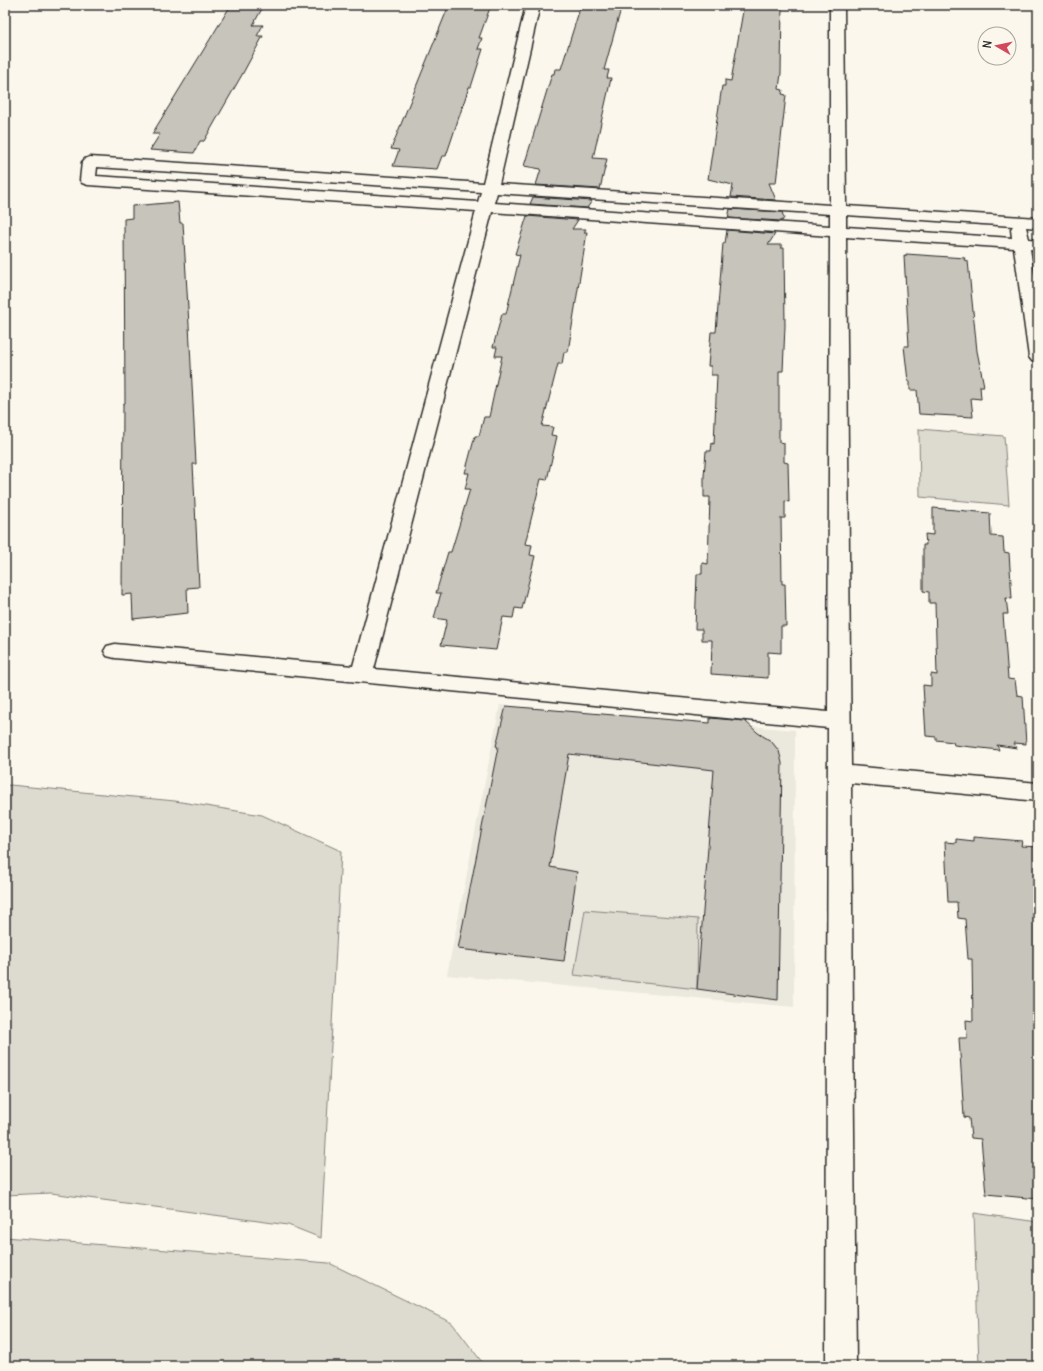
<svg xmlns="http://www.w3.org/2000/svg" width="1043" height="1371" font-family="Delius,sans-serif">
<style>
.built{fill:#ebe8de}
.green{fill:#dddad0;stroke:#84827e}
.building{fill:#c7c4bc;stroke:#2b2b2b}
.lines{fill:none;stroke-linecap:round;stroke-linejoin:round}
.minor-casing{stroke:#2b2b2b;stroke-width:3}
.minor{fill:#fbf7ec;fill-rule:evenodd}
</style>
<rect width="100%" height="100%" fill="#fbf7ec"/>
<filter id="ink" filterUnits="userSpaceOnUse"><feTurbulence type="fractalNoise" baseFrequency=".025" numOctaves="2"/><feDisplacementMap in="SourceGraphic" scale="8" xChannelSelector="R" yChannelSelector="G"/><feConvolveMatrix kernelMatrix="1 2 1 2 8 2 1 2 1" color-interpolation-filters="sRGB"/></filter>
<g filter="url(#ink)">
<polygon class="built" points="500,705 795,730 794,1007 447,975"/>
<g class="green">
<polygon points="919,429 1004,436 1009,505 920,497"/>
<polygon points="10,785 175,801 262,815 341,851 321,1238 288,1225 51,1193 5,1195 5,786"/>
<polygon points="585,910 698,919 697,989 574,975"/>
<polygon points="974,1213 1038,1222 1038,1366 979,1366"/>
<polygon points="5,1237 329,1263 452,1323 485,1366 5,1366"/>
</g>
<g class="building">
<polygon points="231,5 264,5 253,25 263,25 257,36 263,36 243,73 204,141 200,141 194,153 150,150 160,134 152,134"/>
<polygon points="449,5 491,5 479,38 482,38 478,49 483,49 471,87 469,87 446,156 442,156 437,169 393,166 399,150 391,149"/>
<polygon points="581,5 622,5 604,70 609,70 607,78 611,78 610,83 593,158 607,159 600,189 536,185 541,169 524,166 552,74 554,74 555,69 561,69"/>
<polygon points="744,5 782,5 781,73 779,89 783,90 782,94 786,95 776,183 769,183 776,200 731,197 733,185 708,179 722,86 725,86 725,80 731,81"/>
<polygon points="533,197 592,201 587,208 530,204"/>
<polygon points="178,202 180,223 183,223 189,325 196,464 193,464 199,587 187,588 188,613 133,619 132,594 122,595 123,404 125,403 124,219 132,218 132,206"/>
<polygon points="730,209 782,212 784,218 782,221 728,218"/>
<polygon points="527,216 578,220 572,229 586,229 584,232 587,232 568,352 564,352 562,364 558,364 542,426 553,427 551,435 557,436 547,480 541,479 525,544 532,545 530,555 535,556 522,609 515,608 513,618 503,617 496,650 441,645 447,620 434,618 441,593 436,593 448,552 451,552 470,489 465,489 469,473 465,473 475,436 479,436 484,417 489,417 502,356 495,356 497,347 493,347 502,314 506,314 520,255 515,254"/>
<polygon points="727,230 775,234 768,245 783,245 781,248 784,248 785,326 783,371 779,371 779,442 784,443 784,462 788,463 789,502 785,501 785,518 781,518 782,584 785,584 786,626 781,626 781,653 768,652 768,678 711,674 712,640 702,640 702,629 695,629 697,574 702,574 702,563 708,564 710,497 704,497 704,476 706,451 711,451 712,443 714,444 717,375 711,375 711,366 708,366 711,332 716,332 723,243 725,243"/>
<polygon points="906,254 965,258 964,260 968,261 977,351 984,386 980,386 981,399 971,398 973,417 919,414 917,390 910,390 910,381 908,381 904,346 909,346 904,255 906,256"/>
<polygon points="933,508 990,513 991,536 1003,537 1004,552 1009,553 1012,599 1006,598 1008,614 1003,614 1008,679 1015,680 1017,695 1023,696 1026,744 1014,743 1017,748 997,745 999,750 954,745 953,742 936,740 936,737 926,736 923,685 931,686 931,674 937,675 935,603 929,603 929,592 923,591 923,545 926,545 925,534 933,535"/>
<polygon points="506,706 710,723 710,718 745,721 758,733 771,741 779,751 782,763 778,1000 697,989 714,770 569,754 550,867 577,872 564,961 458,949 498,747 496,746"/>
<polygon points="974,837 1022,841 1021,846 1038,847 1038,1199 986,1194 981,1139 971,1138 969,1118 964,1117 959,1038 967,1038 966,1020 973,1021 972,959 968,959 965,919 958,918 957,902 948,902 945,842 956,843 956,839 974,841"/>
</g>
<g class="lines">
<g class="minor-casing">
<path id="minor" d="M 526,5 L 540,5 L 499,184 L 830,205 L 830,5 L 844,5 L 846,206 L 1038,218 L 1038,228 L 1026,227 L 1029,239 L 1038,240 L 1038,250 L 1030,249 L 1038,299 L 1038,362 L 1032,361 L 1029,357 L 1014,248 L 846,237 L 851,766 L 1038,783 L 1038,801 L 851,783 L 856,1366 L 826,1366 L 828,728 L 115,658 L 107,656 L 104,651 L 107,646 L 115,644 L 353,666 L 476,211 L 88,185 L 82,183 L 80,180 L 82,162 L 85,159 L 90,157 L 483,183 ZM 97,167 L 481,192 L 478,202 L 96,176 ZM 497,193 L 830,214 L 830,226 L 494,203 ZM 492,212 L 830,236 L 828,712 L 374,669 ZM 846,215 L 1013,226 L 1011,229 L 1012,238 L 846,227 Z"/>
</g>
<use href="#minor" class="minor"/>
</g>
</g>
<rect width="1043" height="1371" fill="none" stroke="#fbf7ec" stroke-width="20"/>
<rect x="10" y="10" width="1023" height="1351" fill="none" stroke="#2b2b2b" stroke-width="1.5" filter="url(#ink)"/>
<g transform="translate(997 46) rotate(279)"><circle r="19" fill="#fbf7ec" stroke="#a8a59f"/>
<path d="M0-3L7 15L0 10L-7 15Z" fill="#d1495b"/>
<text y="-6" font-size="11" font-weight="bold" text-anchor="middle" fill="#2b2b2b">N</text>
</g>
</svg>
